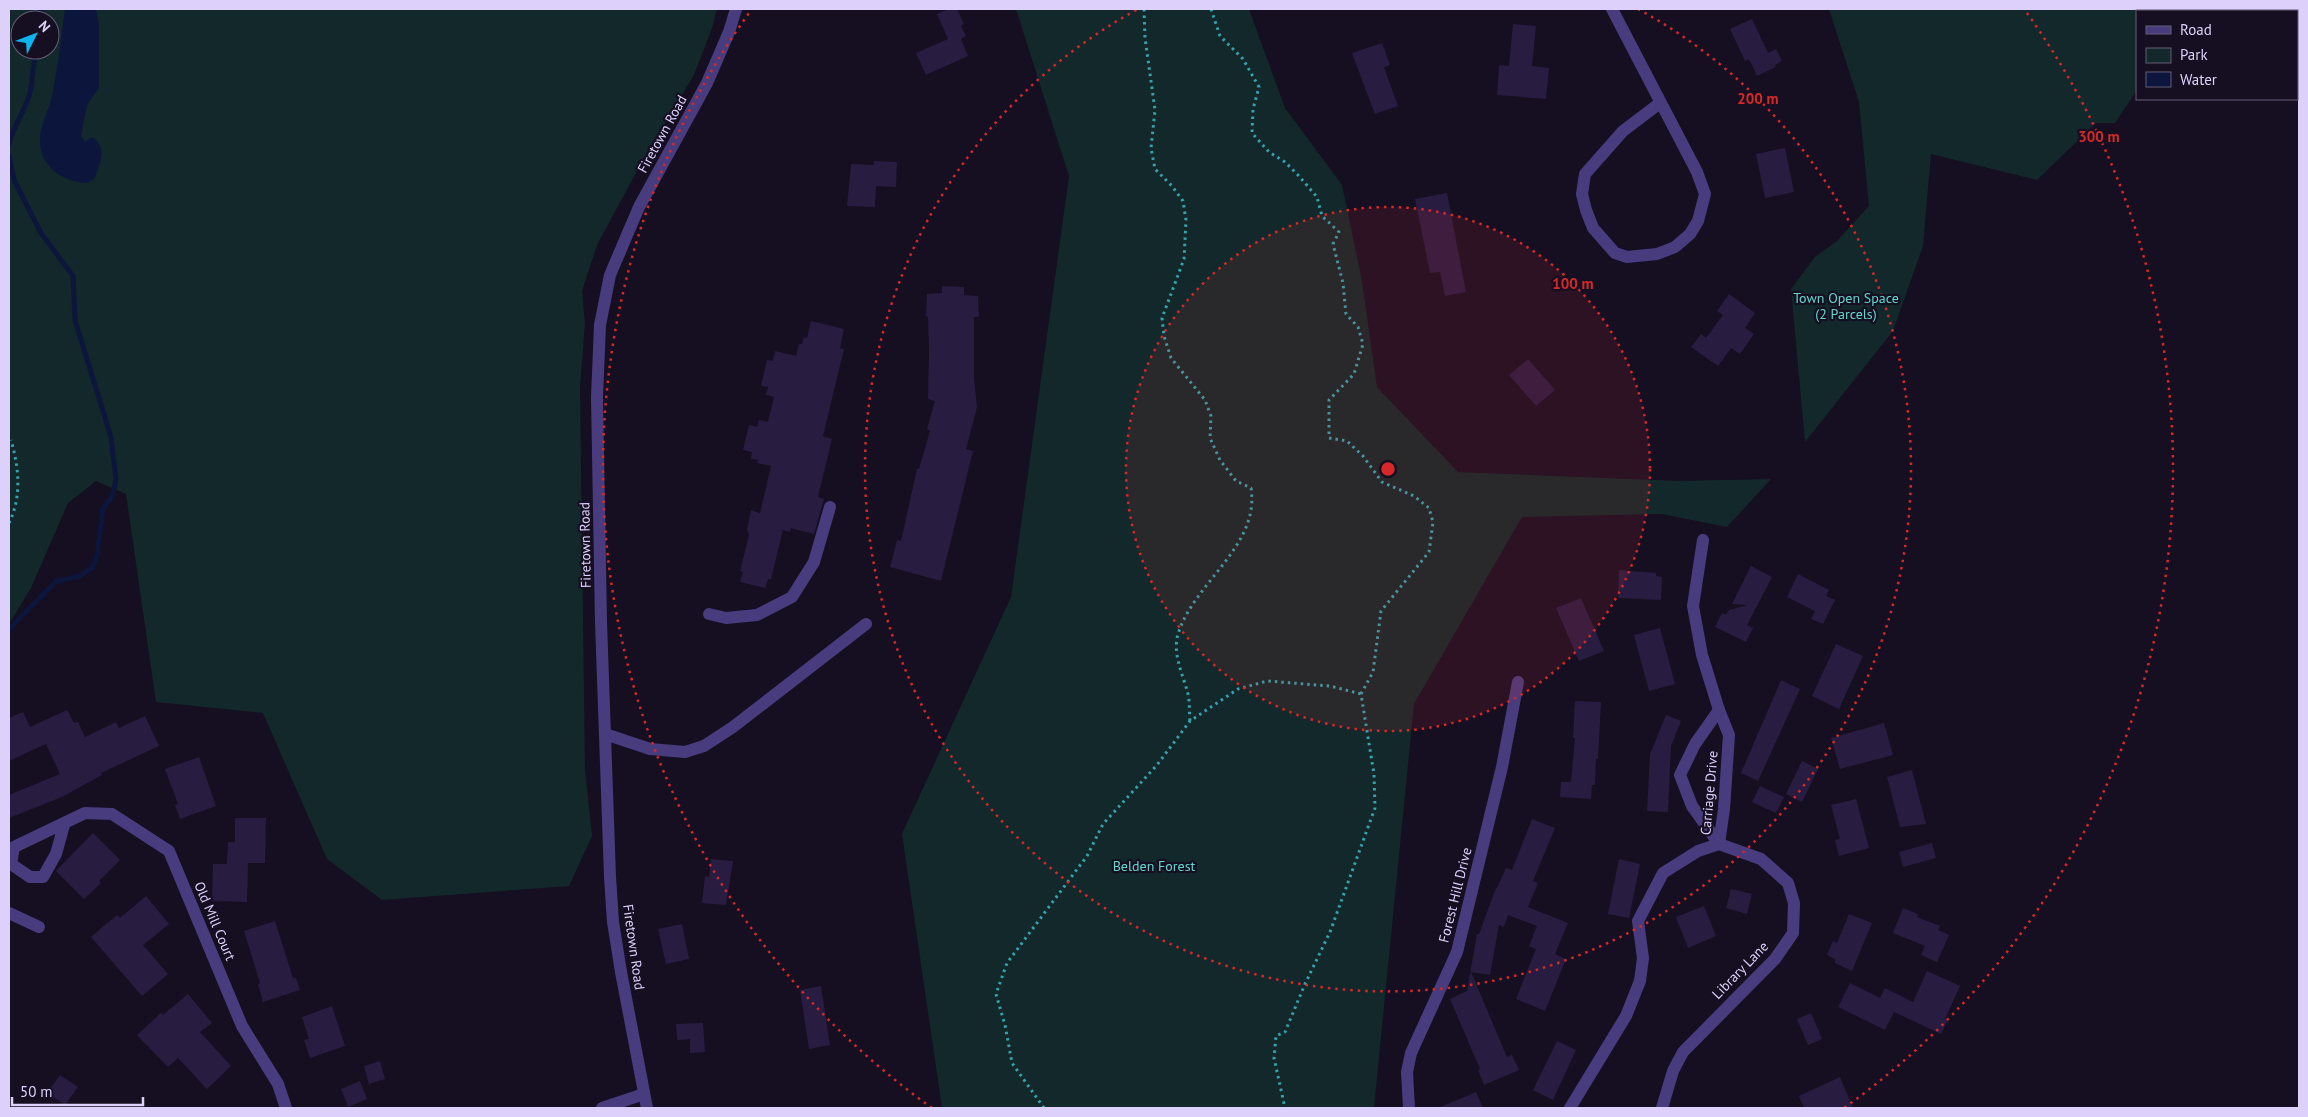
<svg xmlns="http://www.w3.org/2000/svg" width="2308" height="1117" font-family="'PT Sans',sans-serif">
<style>
.green{fill:#12282b;fill-rule:evenodd}
.water{fill:#0c163d}
.lines{fill:none;stroke-linecap:round;stroke-linejoin:round}
.stream{stroke:#0c163d;stroke-width:5}
.building{fill:#291c41}
.path{stroke:#35a2ad;stroke-width:3;stroke-dasharray:2.5 4;stroke-linecap:butt}
.minor{stroke:#493c7e;stroke-width:12}
.ring{fill:none;stroke:#d62828;stroke-width:2.5;stroke-dasharray:2.5 5}
.labels{text-anchor:middle;dominant-baseline:central;stroke-width:4.5;stroke-linejoin:round;paint-order:stroke}
.street-label{font-size:14px;fill:#ddd1fc;stroke:#150f21}
.park-label{font-size:14px;fill:#62d8cd;stroke:#150f21}
.centre{fill:#d62828;stroke:#150f21;stroke-width:2.5}
.ring-label{font-size:15px;text-anchor:middle;font-weight:bold;fill:#d62828;stroke:#150f21;stroke-width:4.5;stroke-linejoin:round;paint-order:stroke}
</style>
<rect width="100%" height="100%" fill="#150f21"/>
<g class="green">
<path d="M 9,9 L 717,9 L 712,28 L 694,75 L 646,154 L 597,245 L 582,291 L 585,323 L 580,387 L 585,770 L 592,836 L 569,886 L 382,900 L 327,859 L 263,713 L 156,702 L 126,494 L 96,481 L 68,503 L 31,588 L 9,624 ZM 20,20 L 50,20 L 50,50 L 20,50 Z"/>
<polygon points="1016,9 1249,9 1285,108 1342,185 1362,281 1377,387 1458,472 1680,481 1771,479 1727,527 1662,514 1522,517 1414,704 1374,1108 942,1108 902,834 1011,597 1069,176"/>
<polygon points="1829,9 2299,9 2299,35 2297,35 2297,11 2137,11 2137,90 2115,123 2096,123 2037,180 1931,154 1923,246 1893,331 1805,442 1791,289 1815,257 1837,241 1869,206 1859,102"/>
</g>
<path class="water" d="M 65,9 L 96,9 L 99,25 L 99,88 L 87,105 L 81,136 L 85,142 L 92,137 C 108,148 100,163 95,178 L 87,183 C 58,181 35,163 41,130 C 44,117 51,104 53,90 C 59,63 61,36 65,9 Z"/>
<g class="lines">
<g class="stream">
<polyline points="40,20 42,9"/>
<path d="M 9,144 C 13,126 25,111 30,93 C 33,79 32,64 37,50"/>
<polyline points="9,156 14,180 41,233 73,276 75,320 111,437 116,480 112,497 103,508 97,555 93,567 80,576 57,581 9,629"/>
</g>
</g>
<g class="building">
<polygon points="949,9 957,9 964,24 961,26 966,36 961,39 968,56 926,75 916,53 948,39 937,14"/>
<polygon points="1752,19 1768,53 1776,49 1782,61 1775,65 1776,67 1757,76 1749,59 1745,61 1730,29"/>
<polygon points="1513,24 1536,26 1532,66 1549,68 1546,99 1497,95 1499,65 1509,66"/>
<polygon points="1382,43 1390,65 1384,67 1398,106 1375,114 1352,53"/>
<polygon points="1785,148 1794,192 1765,198 1756,154"/>
<polygon points="874,161 897,162 896,187 876,186 875,207 847,206 851,164 874,165"/>
<polygon points="1447,193 1466,292 1445,296 1440,272 1430,273 1415,199"/>
<polygon points="942,286 964,287 964,295 978,296 979,317 974,317 974,378 977,407 966,449 973,451 941,581 890,567 897,540 901,541 917,469 919,469 930,431 927,429 935,401 928,399 929,350 928,317 926,316 927,294 942,293"/>
<polygon points="1729,294 1755,313 1745,328 1754,334 1740,354 1731,348 1718,366 1691,347 1701,334 1706,338 1723,315 1717,311"/>
<polygon points="811,321 844,329 840,348 844,349 823,436 832,439 818,497 824,499 814,534 791,528 790,532 783,530 771,579 768,579 765,588 740,582 743,572 740,571 749,535 747,530 751,510 760,513 771,466 757,463 758,460 751,459 752,452 743,450 749,425 757,427 759,420 768,422 774,397 766,395 768,387 761,386 767,360 773,361 775,351 796,356 799,344 802,344 804,337 807,338"/>
<polygon points="1528,359 1555,390 1536,406 1509,375"/>
<polygon points="1751,566 1772,577 1747,625 1753,628 1746,642 1715,627 1722,613 1726,615 1729,610 1748,605 1732,604"/>
<polygon points="1619,570 1656,573 1656,576 1662,577 1661,600 1618,598"/>
<polygon points="1798,574 1829,590 1826,596 1835,600 1823,624 1811,619 1815,611 1787,597"/>
<polygon points="1581,598 1604,651 1579,661 1556,608"/>
<polygon points="1660,628 1675,684 1649,691 1634,635"/>
<polygon points="1836,644 1863,656 1839,709 1812,696"/>
<polygon points="1781,680 1800,689 1758,781 1741,773"/>
<polygon points="1575,701 1601,702 1598,759 1596,759 1595,785 1592,785 1591,799 1560,797 1561,782 1571,782 1575,738 1573,738"/>
<polygon points="67,710 74,723 78,722 85,737 116,722 119,728 145,716 159,746 101,773 102,775 62,797 9,818 9,795 60,774 46,744 9,761 9,718 23,712 30,727"/>
<polygon points="1666,715 1681,721 1671,746 1668,812 1647,811 1650,754"/>
<polygon points="1884,723 1893,755 1840,769 1831,738"/>
<polygon points="199,757 216,806 180,819 175,805 178,804 165,769"/>
<polygon points="1802,761 1818,769 1802,802 1786,794"/>
<polygon points="1912,770 1926,824 1900,827 1887,777"/>
<polygon points="1760,786 1784,797 1776,813 1752,802"/>
<polygon points="1856,799 1869,848 1839,856 1835,840 1840,839 1831,805"/>
<polygon points="235,818 266,818 265,863 248,863 247,902 212,901 213,864 227,864 228,842 235,842"/>
<polygon points="1532,819 1555,828 1533,881 1538,883 1528,907 1568,923 1555,954 1566,959 1545,1011 1516,999 1536,949 1529,946 1537,926 1508,915 1504,927 1499,925 1490,975 1471,972 1507,1057 1512,1055 1519,1070 1484,1085 1478,1070 1480,1069 1450,999 1467,991 1477,934 1479,934 1496,888 1497,888 1506,868 1512,870"/>
<polygon points="93,833 120,860 99,881 101,883 84,899 56,871"/>
<polygon points="1932,843 1936,858 1903,867 1899,852"/>
<polygon points="711,859 733,861 726,905 702,903 705,876 709,877"/>
<polygon points="1619,859 1640,864 1629,918 1608,914"/>
<polygon points="1731,889 1752,894 1747,914 1726,908"/>
<polygon points="146,896 169,924 143,945 168,974 142,996 91,937 117,915 120,918"/>
<polygon points="1704,906 1716,936 1688,948 1676,917"/>
<polygon points="1903,908 1918,914 1917,917 1940,926 1938,930 1949,935 1937,962 1921,955 1925,946 1893,933"/>
<polygon points="1849,914 1872,923 1852,971 1835,963 1835,959 1827,955 1833,941 1837,943"/>
<polygon points="275,921 293,978 296,978 300,990 263,1002 258,984 260,983 244,931"/>
<polygon points="682,924 689,959 666,964 658,929"/>
<polygon points="1927,971 1960,986 1945,1019 1948,1020 1941,1034 1894,1012 1885,1030 1838,1007 1850,983 1880,998 1885,988 1913,1002"/>
<polygon points="821,986 830,1045 809,1049 800,990"/>
<polygon points="188,994 212,1023 200,1032 231,1066 207,1089 178,1058 168,1067 137,1035 161,1013 163,1015"/>
<polygon points="332,1006 345,1046 310,1058 304,1040 309,1039 302,1017"/>
<polygon points="1811,1013 1822,1039 1808,1045 1797,1019"/>
<polygon points="703,1023 705,1052 690,1053 690,1039 677,1040 676,1024"/>
<polygon points="1557,1041 1576,1050 1553,1100 1533,1090"/>
<polygon points="380,1061 385,1079 369,1084 364,1066"/>
<polygon points="60,1075 78,1087 65,1105 47,1093"/>
<polygon points="1840,1077 1853,1108 1804,1108 1799,1096"/>
<polygon points="360,1081 367,1099 348,1107 341,1089"/>
<polygon points="1476,1092 1483,1108 1438,1108"/>
</g>
<g class="lines">
<g class="path">
<path d="M 1144,9 L 1145,38 L 1155,110 L 1151,148 L 1155,169 L 1172,186 L 1183,201 L 1186,220 L 1184,259 L 1162,318 L 1164,336 L 1171,358 L 1205,400 L 1211,416 L 1210,438 L 1220,460 L 1236,481 L 1251,488 C 1260,545 1197,580 1179,631 C 1171,652 1183,674 1188,694 C 1190,703 1189,712 1190,721"/>
<polyline points="1211,9 1220,36 1243,59 1259,87 1253,109 1252,133 1269,152 1285,162 1298,175 1317,197 1322,216 1339,232 1333,244 1343,283 1346,314 1358,327 1363,344 1354,374 1329,400 1329,438 1347,441 1363,456 1382,482 1414,496 1429,508 1433,522 1429,552 1381,611 1373,672 1361,694 1374,774 1375,808 1330,932 1305,984 1285,1032 1276,1036 1274,1058 1285,1108"/>
<path d="M 9,523 C 22,496 19,468 11,440"/>
<polyline points="1044,1108 1012,1063 1005,1025 996,994 1007,963 1087,856 1103,824 1157,765 1190,721 1238,689 1267,681 1330,686 1361,694"/>
</g>
<g class="minor">
<polyline points="1612,9 1697,172 1705,194 1698,221 1690,234 1675,247 1657,254 1627,257 1615,253 1593,228 1586,210 1582,194 1585,174 1623,131 1660,103"/>
<polyline points="1703,540 1693,606 1702,655 1719,710 1729,735 1724,809 1719,844"/>
<polyline points="709,614 726,618 757,615 792,597 814,562 830,507"/>
<polyline points="1719,710 1695,744 1680,775 1692,806 1719,844"/>
<polyline points="605,734 650,749 685,752 704,746 733,727 866,624"/>
<polyline points="64,825 56,854 43,877 30,877 11,864 14,847 85,813 112,814 169,851 242,1026 278,1084 286,1108"/>
<polyline points="9,913 39,927"/>
<polyline points="602,1108 644,1094"/>
<polyline points="647,1108 621,972 613,922 610,877 601,622 597,397 600,325 610,275 639,207 707,83 729,32 736,9"/>
<polyline points="1409,1108 1407,1072 1411,1053 1457,952 1502,767 1518,682"/>
<polyline points="1570,1108 1626,1016 1640,981 1643,958 1638,921 1663,873 1698,851 1719,844 1761,859 1788,883 1794,903 1793,933 1775,959 1683,1052 1673,1071 1662,1108"/>
</g>
</g>
<circle cx="1388" cy="469" r="262" fill="#d62828" fill-opacity=".12"/>
<g class="ring">
<circle cx="1388" cy="469" r="262"/>
<path d="M1638 9A523 523 0 1 1 1138 9"/>
<path d="M932 1108A785 785 0 0 1 749 13M2027 13A785 785 0 0 1 1844 1108"/>
</g>
<g class="labels">
<g class="street-label">
<text transform="translate(662 134) rotate(-61)">Firetown Road</text>
<text transform="translate(585 545) rotate(-91)">Firetown Road</text>
<text transform="translate(1709 793) rotate(-85)">Carriage Drive</text>
<text transform="translate(1455 895) rotate(-76)">Forest Hill Drive</text>
<text transform="translate(215 921) rotate(67)">Old Mill Court</text>
<text transform="translate(634 947) rotate(82)">Firetown Road</text>
<text transform="translate(1740 970) rotate(-46)">Library Lane</text>
</g>
<g class="park-label">
<text x="1846" y="298">Town Open Space<tspan x="1846" dy="16">(2 Parcels)</tspan></text>
<text x="1154" y="866">Belden Forest</text>
</g>
</g>
<circle cx="1388" cy="469" r="8" class="centre"/>
<g class="ring-label">
<text x="1758" y="104">200 m</text>
<text x="2099" y="142">300 m</text>
<text x="1573" y="289">100 m</text>
</g>
<rect width="2308" height="1117" fill="none" stroke="#ddd1fc" stroke-width="20"/>
<rect x="2136" y="10" width="162" height="90" fill="#150f21" stroke="#655d79"/>
<rect x="2146" y="26" width="25" height="8" fill="#493c7e" stroke="#655d79"/>
<text x="2180" y="35" font-size="15" fill="#ddd1fc">Road</text>
<rect x="2146" y="48" width="25" height="15" fill="#12282b" stroke="#655d79"/>
<text x="2180" y="60" font-size="15" fill="#ddd1fc">Park</text>
<rect x="2146" y="72" width="25" height="15" fill="#0c163d" stroke="#655d79"/>
<text x="2180" y="85" font-size="15" fill="#ddd1fc">Water</text>
<g transform="translate(35 35) rotate(48)"><circle r="24" fill="#150f21" stroke="#655d79"/>
<path d="M0-4L9 19L0 12L-9 19Z" fill="#0db4ed"/>
<text y="-8" font-size="14" font-weight="bold" text-anchor="middle" fill="#ddd1fc">N</text>
</g>
<path d="M12 1097v8h131v-8" fill="none" stroke="#ddd1fc" stroke-width="2.5"/>
<text x="20" y="1097" font-size="15" fill="#ddd1fc" stroke="#150f21" stroke-width="4" paint-order="stroke">50 m</text>
</svg>
